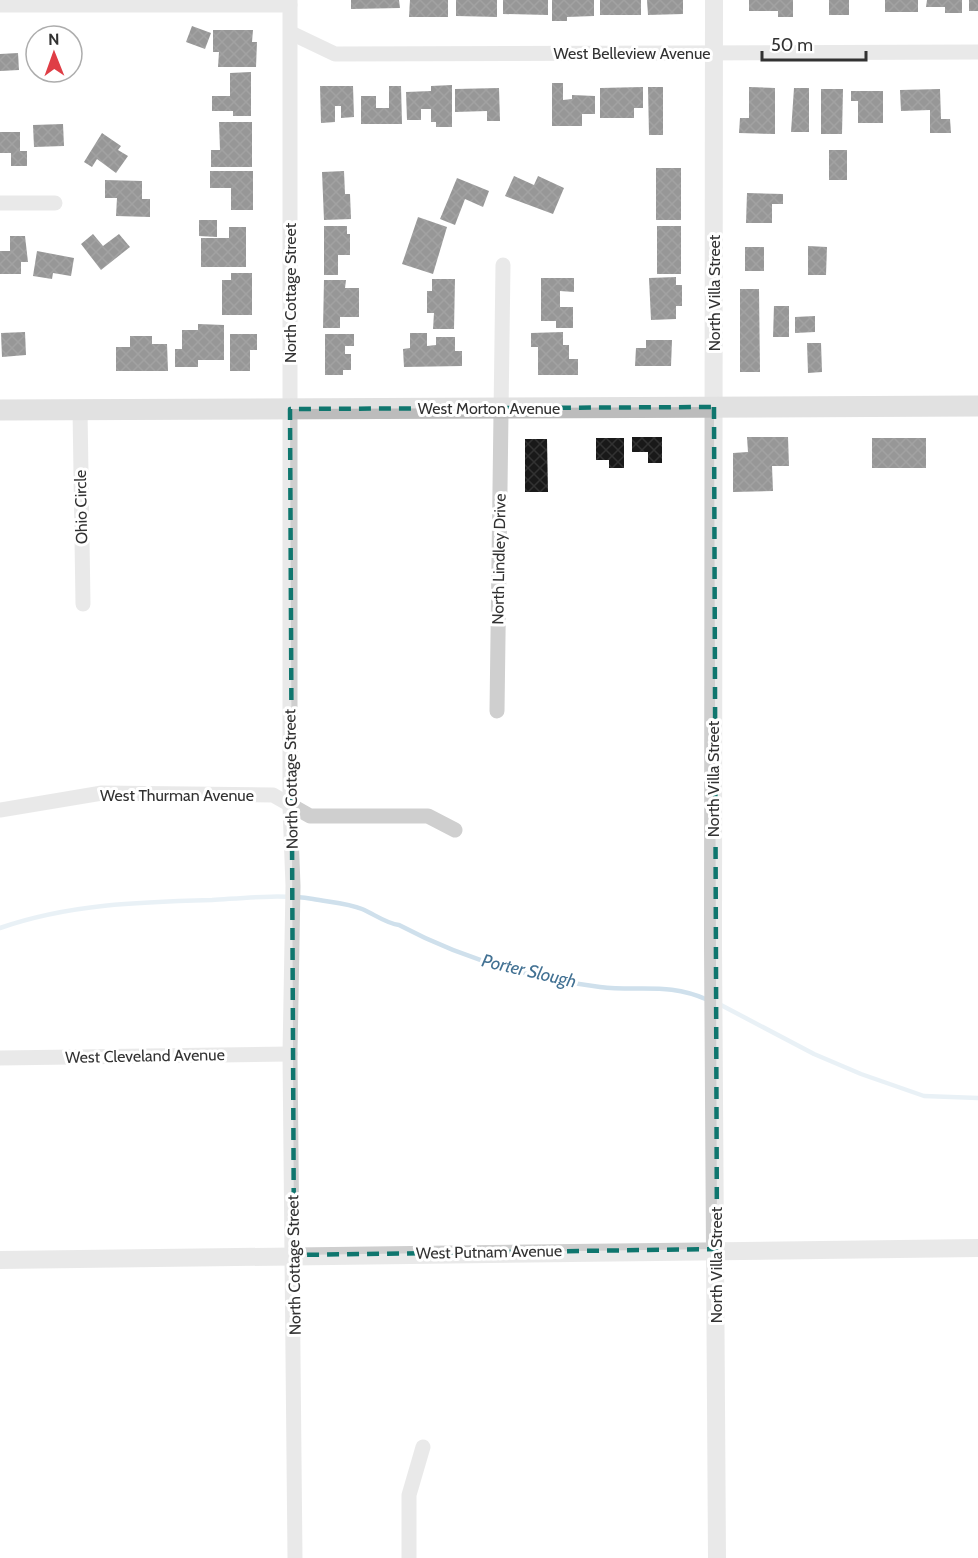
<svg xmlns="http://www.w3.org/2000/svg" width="978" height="1558" font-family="Cabin,sans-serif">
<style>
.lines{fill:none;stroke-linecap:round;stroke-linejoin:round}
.stream{stroke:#cfe0ec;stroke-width:4.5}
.building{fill:url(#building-cross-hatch)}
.minor{stroke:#cfcfcf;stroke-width:15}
.tertiary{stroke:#cfcfcf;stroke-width:18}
.secondary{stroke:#bcbcbc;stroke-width:21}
.marked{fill:none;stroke:#0f766e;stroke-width:4.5;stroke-dasharray:12 8;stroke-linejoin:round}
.labels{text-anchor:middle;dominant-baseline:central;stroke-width:6;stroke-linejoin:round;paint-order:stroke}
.street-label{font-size:16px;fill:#323232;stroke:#fff}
.water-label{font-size:18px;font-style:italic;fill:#427193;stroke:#fff}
</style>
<defs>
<pattern id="building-cross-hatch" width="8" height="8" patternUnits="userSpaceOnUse" patternTransform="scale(1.5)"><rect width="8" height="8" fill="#191919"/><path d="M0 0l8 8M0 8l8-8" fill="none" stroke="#323232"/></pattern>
</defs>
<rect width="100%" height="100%" fill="#fff"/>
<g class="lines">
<g class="stream">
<path d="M 0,928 C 69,904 140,902 212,900 C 245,898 280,894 313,899 C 328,902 348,903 362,909 C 374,914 387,924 399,925 C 461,958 529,978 600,987 C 641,992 667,982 708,1000"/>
<polyline points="719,1004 814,1054 861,1074 924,1096 978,1098"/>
</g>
</g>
<g class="building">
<polygon points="351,0 399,0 400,8 351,9"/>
<polygon points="410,0 448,0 448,17 409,17"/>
<polygon points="456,0 497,0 497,17 456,16"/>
<polygon points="503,0 548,0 548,15 503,14"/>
<polygon points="552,0 594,0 594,16 567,17 567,21 552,21"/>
<rect x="600" y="0" width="41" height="15"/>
<polygon points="647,0 683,0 683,14 648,15"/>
<polygon points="749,0 793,0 793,17 778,17 778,11 749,11"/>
<rect x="829" y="0" width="20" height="15"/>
<rect x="885" y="0" width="33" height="12"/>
<polygon points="927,0 962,0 962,13 945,13 945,7 926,7"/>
<rect x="969" y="0" width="9" height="11"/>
<polygon points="192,26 211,33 205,49 186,42"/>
<polygon points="213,30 253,30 252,42 257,42 256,67 218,67 219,52 213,52"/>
<polygon points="18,53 19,70 0,71 0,54"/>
<polygon points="251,72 251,116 233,116 233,111 212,111 212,96 230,96 230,73"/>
<polygon points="552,83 563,83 563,100 572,99 572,95 595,96 595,114 582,114 582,126 552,126"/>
<polygon points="452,85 452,127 436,127 436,122 431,122 431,109 421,109 421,120 407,120 406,92 431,91 431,86"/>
<polygon points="320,86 353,86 354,117 341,118 341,106 335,106 335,122 321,123"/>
<polygon points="389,86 401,86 402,124 361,124 361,96 376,96 376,108 389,108"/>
<polygon points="643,87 643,108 634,108 634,118 600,118 600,88"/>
<polygon points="648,87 663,87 663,135 649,135"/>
<polygon points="749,87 775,88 775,134 739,133 740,118 749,118"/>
<polygon points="499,88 500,121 487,121 487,111 455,112 455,89"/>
<polygon points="794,88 809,88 809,132 791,132"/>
<polygon points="821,89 843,89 842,134 821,134"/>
<polygon points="940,89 941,119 950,119 951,133 930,133 930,110 901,111 900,90"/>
<polygon points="851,91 883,91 883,123 858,123 858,101 851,101"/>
<polygon points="219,122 252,122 252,167 211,167 211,150 220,150"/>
<polygon points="63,124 64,146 34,147 33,125"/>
<polygon points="0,132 20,132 20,151 27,151 27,166 11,166 11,153 0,153"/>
<polygon points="102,133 121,146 118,150 128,156 116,173 97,159 92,167 84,162"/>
<rect x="829" y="150" width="18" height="30"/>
<rect x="656" y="168" width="25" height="52"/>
<polygon points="210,171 253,171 253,210 231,210 231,188 210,188"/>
<polygon points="344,171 345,194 350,194 351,219 324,220 322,172"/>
<polygon points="514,176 534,185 538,176 564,188 553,214 505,196"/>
<polygon points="457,178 489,191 483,207 465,199 455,225 440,219"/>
<polygon points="105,180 142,181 142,199 150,199 150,217 116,216 117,198 105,198"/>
<polygon points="747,193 783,194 783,204 772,204 772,223 746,223"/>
<polygon points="418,217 447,227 433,274 402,264"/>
<polygon points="199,220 217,220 217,237 199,236"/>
<polygon points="324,226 347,226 347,234 350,234 350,255 338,255 338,275 324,275"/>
<rect x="657" y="226" width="24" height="48"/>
<polygon points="229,227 246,227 246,267 201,267 201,238 229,238"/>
<polygon points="93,234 103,246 119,234 130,247 101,270 81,244"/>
<polygon points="10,236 25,236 28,262 21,262 21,274 0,274 0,251 10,251"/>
<polygon points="808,246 827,247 826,275 808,275"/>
<rect x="745" y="247" width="19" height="24"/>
<polygon points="37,251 74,258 71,276 53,273 52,279 33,276"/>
<polygon points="231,273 252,273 252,315 222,315 222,280 231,280"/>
<polygon points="676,277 676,285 682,285 682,306 676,306 676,319 651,320 649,278"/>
<polygon points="541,278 574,278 574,292 560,291 560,307 573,307 573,328 556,328 556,321 541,321"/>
<polygon points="432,279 455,279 454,329 433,329 434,313 427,313 427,291 432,291"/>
<polygon points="324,280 346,280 345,288 359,288 359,317 340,317 340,328 323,328"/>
<polygon points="740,289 759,289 760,372 740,372"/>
<polygon points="774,306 789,306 789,337 773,337"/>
<polygon points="815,316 815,332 795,333 795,317"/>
<polygon points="198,324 224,325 224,360 198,360 198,367 175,367 175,349 182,349 182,330 198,330"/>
<polygon points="25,332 26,355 2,357 1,333"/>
<polygon points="563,332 563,345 569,345 569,359 578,359 578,375 538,375 538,347 531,347 531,333"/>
<polygon points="410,333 427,333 427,346 436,345 436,337 455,337 455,351 462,351 462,366 404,367 403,349 410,348"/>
<polygon points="230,334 257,334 257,350 250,350 250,371 230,371"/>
<polygon points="325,334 354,334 354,346 345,346 345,354 351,354 351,370 343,370 343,375 325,375"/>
<polygon points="130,336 152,336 152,344 167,344 168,371 116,371 116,347 130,347"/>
<polygon points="646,340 672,340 671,366 635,366 636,348 646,348"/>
<polygon points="807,343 821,343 822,372 808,373"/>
<polygon points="632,437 662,437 662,463 648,463 648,452 632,452"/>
<polygon points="747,437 788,437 789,466 772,466 773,491 733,492 733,453 748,452"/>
<polygon points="596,438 624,438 624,468 609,468 609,460 596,460"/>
<rect x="872" y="438" width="54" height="30"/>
<polygon points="525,439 547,439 548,492 525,492"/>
</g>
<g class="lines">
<g class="minor">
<polyline points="290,0 290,807 293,886 290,1054 295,1558"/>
<polyline points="0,5 290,5"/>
<polyline points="291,33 335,54 978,52"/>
<polyline points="0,203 55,203"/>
<polyline points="80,409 83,604"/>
<polyline points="497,711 503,265"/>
<polyline points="0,810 102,793 273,795 310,816 428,816 455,830"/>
<polyline points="0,1058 290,1054"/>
<polyline points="409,1558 409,1495 423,1447"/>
</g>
<g class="tertiary">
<polyline points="714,0 713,945 717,1558"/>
<polyline points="0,1260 978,1248"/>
</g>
<polyline class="secondary" points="0,410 978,406"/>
</g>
<path d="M0 0H978V1558H0ZM 714,407 L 717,1249 L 294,1255 L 290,409 Z" fill="#fff" fill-opacity=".55" fill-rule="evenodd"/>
<path class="marked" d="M 714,407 L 717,1249 L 294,1255 L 290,409 Z"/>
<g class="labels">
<g class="street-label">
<text x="632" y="53">West Belleview Avenue</text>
<text transform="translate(290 293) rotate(-90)">North Cottage Street</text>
<text transform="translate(714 293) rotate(-90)">North Villa Street</text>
<text x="489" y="408">West Morton Avenue</text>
<text transform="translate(81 507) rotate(-91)">Ohio Circle</text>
<text transform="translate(499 559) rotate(-89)">North Lindley Drive</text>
<text transform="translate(291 779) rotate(-91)">North Cottage Street</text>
<text transform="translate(713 779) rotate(-90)">North Villa Street</text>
<text x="177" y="795">West Thurman Avenue</text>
<text transform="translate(145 1056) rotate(-1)">West Cleveland Avenue</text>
<text transform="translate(489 1252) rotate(-1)">West Putnam Avenue</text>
<text transform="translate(294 1265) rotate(-91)">North Cottage Street</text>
<text transform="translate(716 1265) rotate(-90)">North Villa Street</text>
</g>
<g class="water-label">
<text transform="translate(529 971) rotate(13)">Porter Slough</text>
</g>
</g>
<g transform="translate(54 54) rotate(359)"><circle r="28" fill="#ffffff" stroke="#adadad" stroke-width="1.5"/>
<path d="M0-4.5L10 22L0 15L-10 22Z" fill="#df3e46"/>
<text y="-9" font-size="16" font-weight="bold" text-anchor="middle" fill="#323232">N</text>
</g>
<path d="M762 51v9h104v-9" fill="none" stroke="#323232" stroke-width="3"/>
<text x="771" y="51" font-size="18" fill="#323232" stroke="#ffffff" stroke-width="4.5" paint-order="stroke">50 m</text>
</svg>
